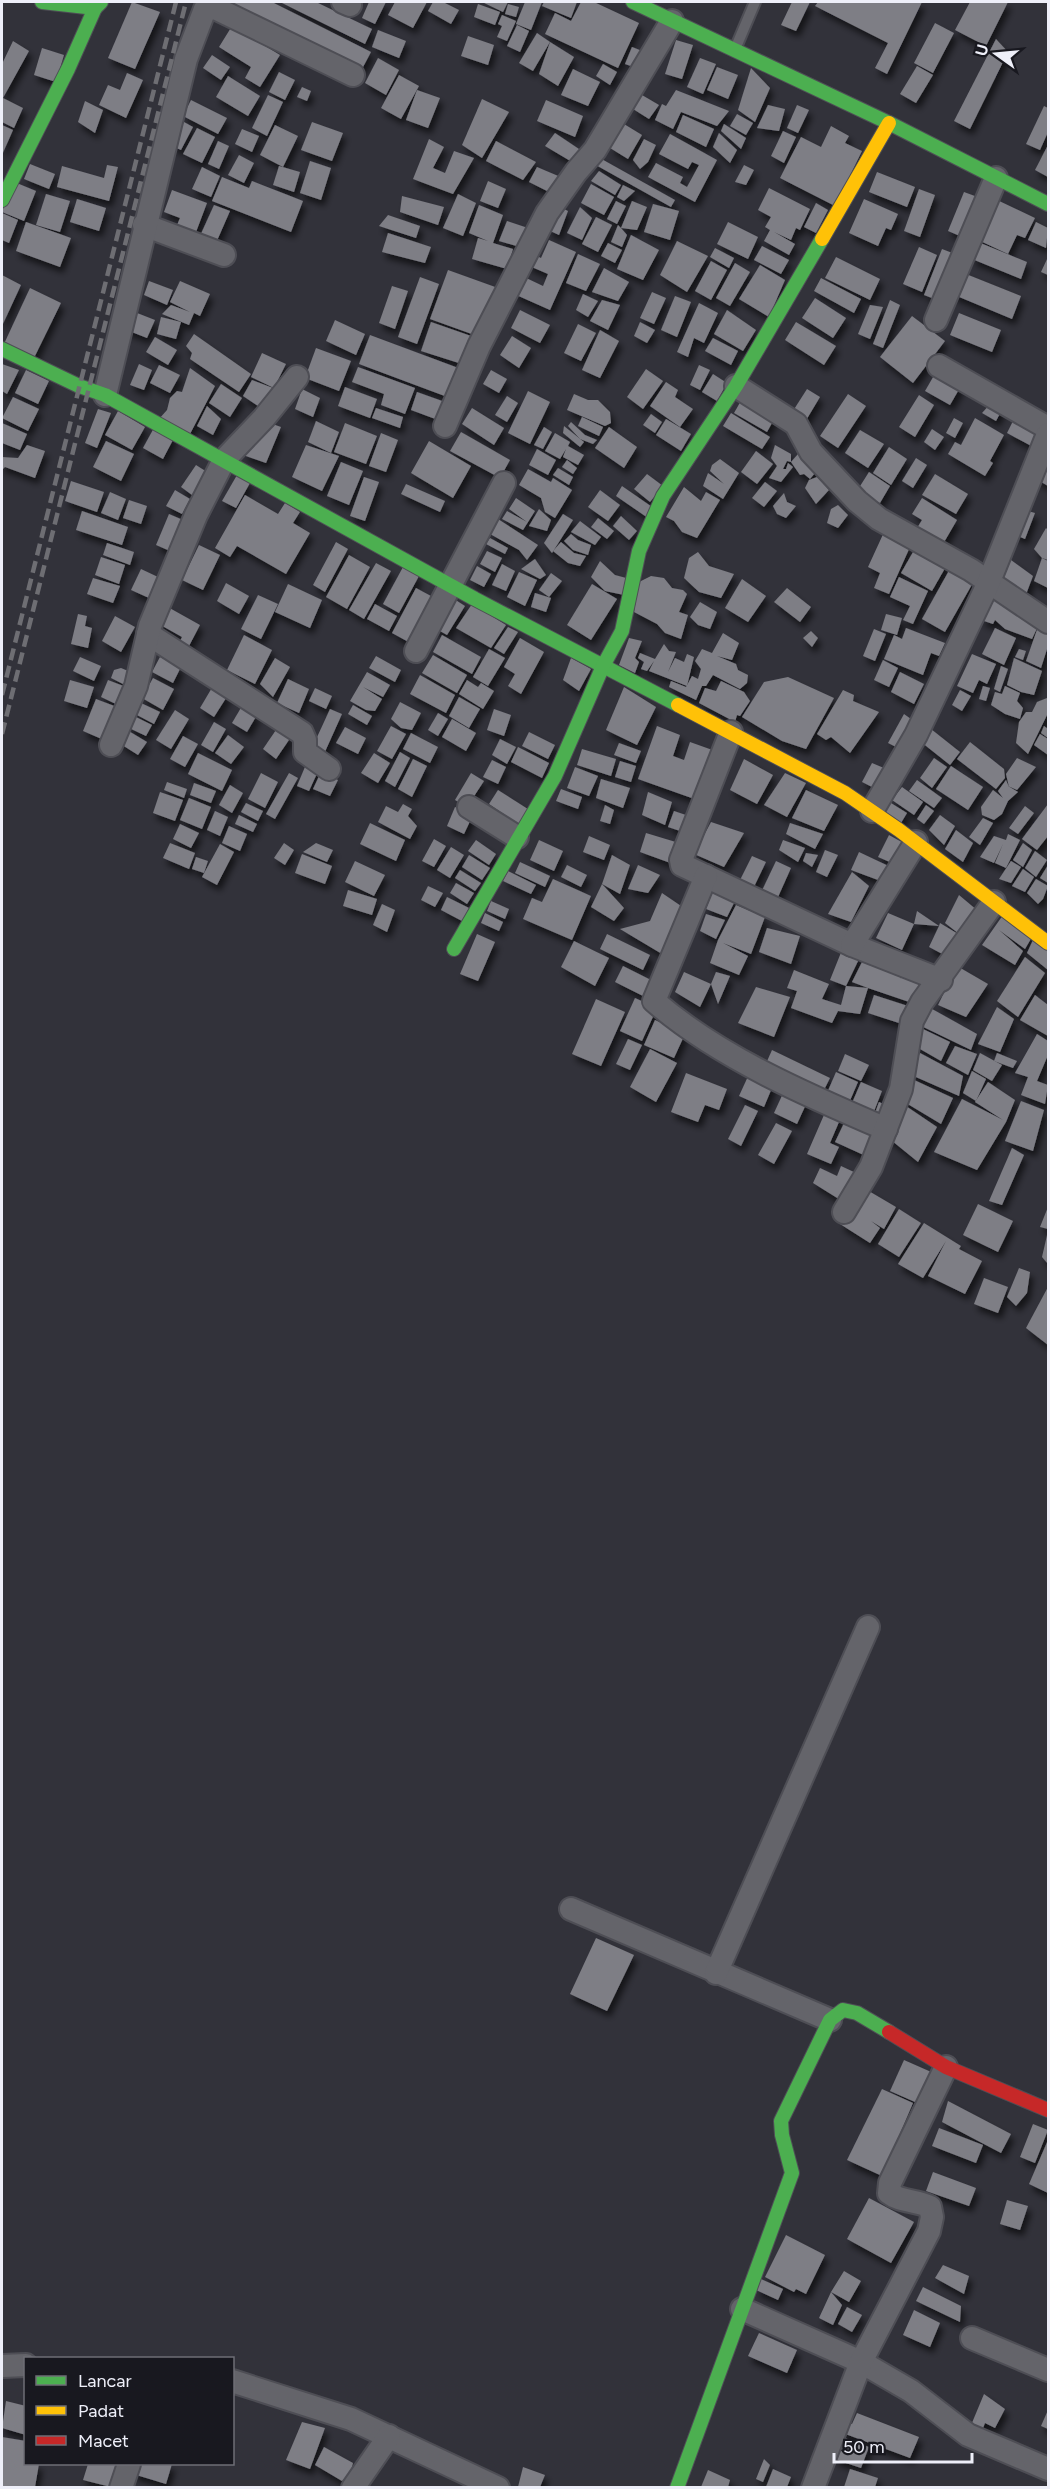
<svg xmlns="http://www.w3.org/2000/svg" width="1050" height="2489" font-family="Figtree,sans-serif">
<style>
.building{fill:#7e7e85;filter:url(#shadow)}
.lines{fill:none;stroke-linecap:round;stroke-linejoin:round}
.lane-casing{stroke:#4e4e55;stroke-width:14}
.street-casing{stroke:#4e4e55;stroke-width:26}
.fast-casing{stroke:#4e4e55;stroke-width:16}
.slow-casing{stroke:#4e4e55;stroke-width:16}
.jam-casing{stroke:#4e4e55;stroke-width:16}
.lane{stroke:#64646a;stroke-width:10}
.street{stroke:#64646a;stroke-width:22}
.fast{stroke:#4caf50;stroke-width:14}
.slow{stroke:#ffc107;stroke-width:14}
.jam{stroke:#c62828;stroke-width:14}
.rail{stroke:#6e6e73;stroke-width:4.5;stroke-dasharray:12 6;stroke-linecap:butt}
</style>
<defs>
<filter id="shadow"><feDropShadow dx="3.5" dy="6" stdDeviation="3" flood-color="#0009"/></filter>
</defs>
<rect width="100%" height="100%" fill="#32323a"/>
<g class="building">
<polygon points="132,2 160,12 135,69 108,58"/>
<polygon points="230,2 272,2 371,52 362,69 229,4"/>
<polygon points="280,2 316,2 372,29 365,44"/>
<polygon points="369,2 386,2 375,24 362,18"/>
<polygon points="395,2 427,2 413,28 388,15"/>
<polygon points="433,2 443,2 459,10 451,24 428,11"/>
<polygon points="482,2 508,2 503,12"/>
<polygon points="525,2 542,2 531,30 516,24"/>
<polygon points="544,2 577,2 571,18 542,6"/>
<polygon points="581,2 594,2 639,23 618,68 545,34 555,13 571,21"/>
<polygon points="792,2 810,2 796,31 781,25"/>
<polygon points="818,2 922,2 887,74 875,68 888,43 815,6"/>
<polygon points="970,2 1008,2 986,46 955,30"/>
<polygon points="478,4 500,12 495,25 474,17"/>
<polygon points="508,4 519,7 516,17 505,14"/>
<polygon points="502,15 516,21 507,41 497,37 502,26 498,24"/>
<polygon points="935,23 954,33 933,73 914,63"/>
<polygon points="517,25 529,31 520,52 507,46"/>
<polygon points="232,26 280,55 260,87 245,78 251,67 219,47"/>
<polygon points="378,30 406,41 399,58 372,47"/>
<polygon points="537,33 550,42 533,71 519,63"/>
<polygon points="468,36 494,45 488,65 461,56"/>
<polygon points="996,39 1008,52 970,129 954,121"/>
<polygon points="676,40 693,45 682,79 665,74"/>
<polygon points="13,41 29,51 3,98 23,108 14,128 2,122 2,64"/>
<polygon points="550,42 574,57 558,86 539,74"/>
<polygon points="632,47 645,52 639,69 625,64"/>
<polygon points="42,48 64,55 56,82 34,75"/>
<polygon points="212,55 230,67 221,80 203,68"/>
<polygon points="378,58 399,70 386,95 365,83"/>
<polygon points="700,58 716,64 703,94 687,87"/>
<polygon points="603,64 617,72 610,85 596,76"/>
<polygon points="917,66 933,75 916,103 900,94"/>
<polygon points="717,67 738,75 728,99 707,90"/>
<polygon points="751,68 770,88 755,122 738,110"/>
<polygon points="573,69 600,82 588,106 561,95"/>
<polygon points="279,72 295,80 285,100 269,92"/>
<polygon points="127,73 143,80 126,118 99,105 108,85 120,90"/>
<polygon points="399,75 419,86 401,119 381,108"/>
<polygon points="228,76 260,96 248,116 216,97"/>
<polygon points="302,87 311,91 307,101 297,97"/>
<polygon points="417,90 440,98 428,128 406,120"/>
<polygon points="676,90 729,111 717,126 681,112 673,129 655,120 662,104 666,106"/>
<polygon points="268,95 283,102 267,136 252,128"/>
<polygon points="642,95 659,105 649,119 633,109"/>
<polygon points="482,99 509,112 482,158 462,145"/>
<polygon points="191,100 227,118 218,134 183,116"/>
<polygon points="546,100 583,116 575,137 537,121"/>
<polygon points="85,101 103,110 95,133 78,122"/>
<polygon points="768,105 785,109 779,131 757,128"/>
<polygon points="797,105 809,110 798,133 787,128"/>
<polygon points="1044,106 1048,108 1048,132 1040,150 1026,144"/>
<polygon points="737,114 753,123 746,135 730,126"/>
<polygon points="683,115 714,129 706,147 676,132"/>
<polygon points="184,122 193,127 181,150 172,146"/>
<polygon points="312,122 343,133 332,161 301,150"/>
<polygon points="624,124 642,135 628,159 610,148"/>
<polygon points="724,124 746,138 741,149 721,131"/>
<polygon points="2,125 13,130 2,155"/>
<polygon points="275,125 298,136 283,167 260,155"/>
<polygon points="831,126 849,136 845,143 862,151 835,206 780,178 801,137 821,147"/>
<polygon points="197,128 215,137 202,163 183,154"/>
<polygon points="242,129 259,136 252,152 235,144"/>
<polygon points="783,131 796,137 784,163 771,156"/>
<polygon points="555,133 582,151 572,162 545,146"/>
<polygon points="719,133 737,150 730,163 713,147"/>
<polygon points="670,134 717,160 695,202 648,177 656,163 683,177 680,183 687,187 699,165 692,162 688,169 659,154"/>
<polygon points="429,139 444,147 433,168 445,173 454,151 474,158 453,194 413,179"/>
<polygon points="644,139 656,145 648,162 640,169 633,160"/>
<polygon points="218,141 229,146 219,169 208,164"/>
<polygon points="496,141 536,162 523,180 486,161"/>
<polygon points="1048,145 1048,177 1035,170"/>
<polygon points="239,155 254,163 244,183 228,175"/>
<polygon points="598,157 675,200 671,207 594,164"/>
<polygon points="310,161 331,168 321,200 300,193"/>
<polygon points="30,164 55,174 49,189 24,179"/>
<polygon points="107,165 118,167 109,201 57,187 62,166 104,178"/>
<polygon points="744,165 754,170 746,185 735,182"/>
<polygon points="279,166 300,172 294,192 273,185"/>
<polygon points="202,167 220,176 211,197 192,189"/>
<polygon points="537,167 563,178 553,194 529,182"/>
<polygon points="599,171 621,185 615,195 591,181"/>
<polygon points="877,172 915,187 907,207 869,192"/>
<polygon points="222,177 249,188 252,181 303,201 291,232 212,201"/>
<polygon points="12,181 36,191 24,221 2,212"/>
<polygon points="488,181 506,189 498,208 480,201"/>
<polygon points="591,184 614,197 604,215 581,203"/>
<polygon points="623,185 635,191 624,201 617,197"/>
<polygon points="769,188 810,209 800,230 796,228 791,240 774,232 795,244 789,255 764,241 770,230 765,227 771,217 758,210"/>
<polygon points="919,189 935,195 920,237 904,231"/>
<polygon points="172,190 207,203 193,240 174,232 180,218 164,212"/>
<polygon points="964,192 983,199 967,239 948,231"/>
<polygon points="46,194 70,201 60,232 36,225"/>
<polygon points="458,194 476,203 463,236 443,228"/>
<polygon points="402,196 444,207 438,225 400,212"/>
<polygon points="77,199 106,208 99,231 70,222"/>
<polygon points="864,199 898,214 891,230 886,228 878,246 849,233"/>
<polygon points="995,199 1035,218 1025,238 1017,235 1008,254 976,239"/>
<polygon points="616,201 626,206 617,224 607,219"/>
<polygon points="632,201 647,207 637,230 621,228 627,235 622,247 611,242 618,225 621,228"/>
<polygon points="816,203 828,210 816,233 804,227"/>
<polygon points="653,204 679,211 670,240 644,232"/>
<polygon points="214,205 230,211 216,243 200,236"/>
<polygon points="479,205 503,215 493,243 513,249 507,269 472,259 478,238 488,241 469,233"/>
<polygon points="558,206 568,211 559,235 548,230"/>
<polygon points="580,207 592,218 582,240 567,233"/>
<polygon points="2,213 18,220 9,243 2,240"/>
<polygon points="388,215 420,226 416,238 379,226"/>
<polygon points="596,217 612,225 598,252 582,244"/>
<polygon points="507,221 528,228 520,247 499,241"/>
<polygon points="26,222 71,238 60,267 16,251"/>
<polygon points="728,222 758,237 748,259 717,244"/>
<polygon points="1036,222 1048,228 1046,248 1028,240"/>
<polygon points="388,233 431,247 425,263 382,252"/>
<polygon points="631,235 659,250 643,280 617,269"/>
<polygon points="549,240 576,252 550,310 514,294 522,276 543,286 548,274 527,265 533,254 541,258"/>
<polygon points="677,241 708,256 687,292 660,275"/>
<polygon points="978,242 1027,262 1021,279 972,259"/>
<polygon points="608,243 622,250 615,263 601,256"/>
<polygon points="762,246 789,260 781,274 754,260"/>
<polygon points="919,247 937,255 922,292 903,284"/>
<polygon points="715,248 734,258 729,268 710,257"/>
<polygon points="942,249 955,254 937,300 924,295"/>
<polygon points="578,254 600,264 586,291 566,283"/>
<polygon points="836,257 880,279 870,300 825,278"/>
<polygon points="1048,257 1048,275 1041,272"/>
<polygon points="711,261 727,270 711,300 695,291"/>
<polygon points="735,263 750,272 730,306 716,298"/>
<polygon points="760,265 785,280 769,317 739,299"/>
<polygon points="604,268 629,282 618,301 592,292"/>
<polygon points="448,270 498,288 480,337 430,319"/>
<polygon points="961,272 1021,296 1012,319 952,294"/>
<polygon points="2,275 21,285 2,326"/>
<polygon points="420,277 439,284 417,344 398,337"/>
<polygon points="821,278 861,299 854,313 814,291"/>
<polygon points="149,281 173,290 167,305 144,295"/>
<polygon points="180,281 210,294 200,316 194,313 189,325 162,314 171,305 190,312 170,302"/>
<polygon points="392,286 408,291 395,329 379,323"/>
<polygon points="30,288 61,303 33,360 3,346"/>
<polygon points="652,292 666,298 654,324 640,318"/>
<polygon points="583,294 598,301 588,317 576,310"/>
<polygon points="675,296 691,302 677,337 661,330"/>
<polygon points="815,298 846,318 833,338 802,318"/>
<polygon points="602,300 620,305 608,330 590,321"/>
<polygon points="890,300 900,305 883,348 873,344"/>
<polygon points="699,303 718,313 704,343 694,338 688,357 677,352"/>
<polygon points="870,305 883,307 870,339 858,334"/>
<polygon points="520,310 550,325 540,343 511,328"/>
<polygon points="727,310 756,330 743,351 714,334"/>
<polygon points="132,311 155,320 147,338 124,329"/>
<polygon points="959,313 1001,330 992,352 950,335"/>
<polygon points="912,316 945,341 913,383 880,357"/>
<polygon points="161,317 181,322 176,339 157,334"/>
<polygon points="335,320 365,334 356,355 326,341"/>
<polygon points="431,322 474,337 465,365 421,351"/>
<polygon points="640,322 655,330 647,343 634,336"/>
<polygon points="796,322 836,346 824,365 785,340"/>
<polygon points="578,324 596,333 581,361 564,353"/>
<polygon points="600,330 619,341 600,378 582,370"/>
<polygon points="194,334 251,374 239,392 190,359 192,353 186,346"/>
<polygon points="370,335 461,369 450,398 359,364"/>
<polygon points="512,336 531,348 519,368 500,355"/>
<polygon points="155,337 177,350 168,365 146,352"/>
<polygon points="713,338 738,351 731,365 705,351"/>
<polygon points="316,348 351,361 339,391 305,378"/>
<polygon points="262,353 286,364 274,388 251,377"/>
<polygon points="2,364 19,370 7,394 2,391"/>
<polygon points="139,364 152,370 144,390 130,385"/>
<polygon points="159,365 180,375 170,393 150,383"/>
<polygon points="699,365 710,370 700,390 690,385"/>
<polygon points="358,367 415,388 405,414 381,405 384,394 352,382"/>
<polygon points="190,368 215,386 190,434 159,419 167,410 170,398 177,391 182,392"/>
<polygon points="646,369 663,381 643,409 627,397"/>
<polygon points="26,370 49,381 38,404 15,393"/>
<polygon points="491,370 507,379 499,393 483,384"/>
<polygon points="936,372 961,386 950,405 925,391"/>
<polygon points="713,374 727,383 717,401 702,392"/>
<polygon points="252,380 273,388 261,408 243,396"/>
<polygon points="666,382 678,390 675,397 693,409 680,427 650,406"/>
<polygon points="221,384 242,398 230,417 209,403"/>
<polygon points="345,387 377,399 370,418 338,406"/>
<polygon points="302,389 320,398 313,417 295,409"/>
<polygon points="807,389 820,397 805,422 791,414"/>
<polygon points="528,391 550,402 530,444 508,433"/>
<polygon points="417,392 445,402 438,420 411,410"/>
<polygon points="574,394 588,400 598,400 610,412 611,423 605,426 567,410"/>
<polygon points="848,394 866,406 838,448 820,436"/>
<polygon points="919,395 934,405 915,437 899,427"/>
<polygon points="507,396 518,403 507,422 495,415"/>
<polygon points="13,397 39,409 28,431 2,418"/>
<polygon points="742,399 777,414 767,432 734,413"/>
<polygon points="992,402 1003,408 996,421 982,413"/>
<polygon points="207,406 221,419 213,435 197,426"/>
<polygon points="376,408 403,417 400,428 372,418"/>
<polygon points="472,408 504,428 494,445 462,424"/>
<polygon points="98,409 111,413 97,448 85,443"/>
<polygon points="118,411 145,427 132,450 105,435"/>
<polygon points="731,413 770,437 762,449 723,426"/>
<polygon points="651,414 662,422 655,433 643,425"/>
<polygon points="582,417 603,427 599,436 578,426"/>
<polygon points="1015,417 1043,432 1035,448 1007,433"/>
<polygon points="954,418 963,423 955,438 946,433"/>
<polygon points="975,418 1004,435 990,461 993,463 985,476 948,454 955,442 961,445"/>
<polygon points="666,419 691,434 681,451 656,435"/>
<polygon points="316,421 339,432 331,453 308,442"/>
<polygon points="267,422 281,427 266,463 243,455"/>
<polygon points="571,422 585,435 597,440 593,444 580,439 568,426"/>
<polygon points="2,423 27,434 20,450 2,443"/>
<polygon points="345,423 377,436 366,464 334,452"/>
<polygon points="155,426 175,436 163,459 143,448"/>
<polygon points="564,426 584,442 580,447 563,433"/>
<polygon points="544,427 552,432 543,449 534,445"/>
<polygon points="609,427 637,447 624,468 595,448"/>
<polygon points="932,429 944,437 935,450 924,442"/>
<polygon points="860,430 884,444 868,468 845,453"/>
<polygon points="461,432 510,460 500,478 450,451"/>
<polygon points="381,433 398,440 386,472 369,466"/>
<polygon points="555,433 570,442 568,446 584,455 578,465 563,457 566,449 560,459 545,451"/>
<polygon points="106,441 134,454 121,481 93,467"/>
<polygon points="429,441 471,466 453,498 411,473"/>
<polygon points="27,445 45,451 35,478 5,467 2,470 2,457 18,458"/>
<polygon points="306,445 339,456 322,491 292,477"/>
<polygon points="775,445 791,454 791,462 787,461 783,469 786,469 788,463 793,467 781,482 769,478 777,466 771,458"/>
<polygon points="805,446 820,467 810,479 804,474 800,475 791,462"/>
<polygon points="889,447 907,459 891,485 873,473"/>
<polygon points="537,449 556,460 548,475 529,465"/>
<polygon points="756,451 773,464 757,484 741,472"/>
<polygon points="916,458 927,465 913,488 902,481"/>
<polygon points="720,459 739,473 723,499 703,486 708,473 724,484 710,471 712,465"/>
<polygon points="567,460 577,468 573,474 562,467"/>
<polygon points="1048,460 1048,486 1036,479"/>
<polygon points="341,462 363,471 349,505 327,496"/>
<polygon points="196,465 207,472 192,495 181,487"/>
<polygon points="558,468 573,477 569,485 553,475"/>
<polygon points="528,469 551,482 553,478 572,490 555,518 545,512 541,498 519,485"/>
<polygon points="869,472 890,486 880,503 876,501 873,506 855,494"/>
<polygon points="647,474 663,486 650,502 634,489"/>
<polygon points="935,474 968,494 956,514 922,495"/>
<polygon points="237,475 250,483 236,508 222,501"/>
<polygon points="364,477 379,482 365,521 350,516"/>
<polygon points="817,477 829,490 816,504 805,488 809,480"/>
<polygon points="71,481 104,492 97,512 65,501"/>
<polygon points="765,482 777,491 764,507 752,498"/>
<polygon points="406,484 445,501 440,512 401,494"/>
<polygon points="622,486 655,509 648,518 616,496"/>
<polygon points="684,487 701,501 706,492 720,500 697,538 682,532 674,521 666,517"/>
<polygon points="175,490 190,499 182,514 166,506"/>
<polygon points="600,490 620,505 608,521 588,507"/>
<polygon points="110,492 126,499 118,520 101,513"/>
<polygon points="784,493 787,502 796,506 786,518 777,514 773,506"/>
<polygon points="245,495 278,514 285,503 300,512 293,523 310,533 286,574 237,546 230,557 215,548"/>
<polygon points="516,498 535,511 523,530 502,519 507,511 527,522 509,509"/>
<polygon points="922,498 957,520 943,544 917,528 922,520 912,514"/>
<polygon points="129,500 147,506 141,524 123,518"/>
<polygon points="838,505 848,515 838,528 827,523 831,509"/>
<polygon points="539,509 551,520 547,531 529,526"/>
<polygon points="1021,509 1035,513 1025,539 1013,534"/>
<polygon points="82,511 128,527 122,545 76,530"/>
<polygon points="169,514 183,520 170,551 156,545"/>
<polygon points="563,514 573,520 552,553 544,543"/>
<polygon points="621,516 637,531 629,540 613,526"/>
<polygon points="598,518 614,531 607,539 591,527"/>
<polygon points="498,519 538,545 527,560 519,550 490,534"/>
<polygon points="580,521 601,537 595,545 571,532"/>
<polygon points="1046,528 1048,530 1048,560 1042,558 1034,549"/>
<polygon points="885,530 910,547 889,594 874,588 880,573 868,567"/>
<polygon points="571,534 578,540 591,545 588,555 573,550 564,541"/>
<polygon points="490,538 508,548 505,554 486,544"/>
<polygon points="336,542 348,549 325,592 313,585"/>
<polygon points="561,542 574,553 586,556 580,566 568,563 553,551"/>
<polygon points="107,543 134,552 130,565 103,555"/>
<polygon points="199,545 220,555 203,590 182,580"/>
<polygon points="917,545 948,563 932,591 901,573"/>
<polygon points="487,551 502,558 495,572 480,564"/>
<polygon points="698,552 709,566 734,574 721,598 699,592 684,578 689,558"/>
<polygon points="349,555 370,567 347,609 326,597"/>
<polygon points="101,557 125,565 119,584 95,575"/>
<polygon points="1042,558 1048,561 1048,588 1034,581"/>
<polygon points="535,559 546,575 540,579 521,569"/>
<polygon points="1011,560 1033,576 1025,597 1001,584"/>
<polygon points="600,561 615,575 630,579 624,595 605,591 591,577"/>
<polygon points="376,563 391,571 364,619 349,610"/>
<polygon points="502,564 515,571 506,591 492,585"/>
<polygon points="477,566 491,574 484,587 470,580"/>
<polygon points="403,567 419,576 399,613 383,604"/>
<polygon points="951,567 974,581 945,632 922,619"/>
<polygon points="141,569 158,577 149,598 131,590"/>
<polygon points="519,572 537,580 525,606 507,597"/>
<polygon points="551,573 562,581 549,597 539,590"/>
<polygon points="651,576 664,578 672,588 683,590 687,594 679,612 688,615 681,639 665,633 657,624 634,612 639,582"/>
<polygon points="899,577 928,591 913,624 903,620 910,606 890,597"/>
<polygon points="93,578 120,586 113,603 87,594"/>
<polygon points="742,579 766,596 748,622 725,608"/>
<polygon points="226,583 249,596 239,614 217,601"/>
<polygon points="288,584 322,600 310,628 275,612"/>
<polygon points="592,584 617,599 591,640 567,625"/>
<polygon points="416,588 431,596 422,613 426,615 414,645 392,633"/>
<polygon points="787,588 811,607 800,622 774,602"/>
<polygon points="535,593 551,598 546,612 531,607"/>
<polygon points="258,595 278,604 261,639 241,629"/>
<polygon points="451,597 465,606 447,635 433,627"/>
<polygon points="994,597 1048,627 1048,646 1041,668 1026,661 1039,624 1032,639 1005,629 995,620 993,624 981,620"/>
<polygon points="700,602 717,612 710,629 698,625 690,617"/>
<polygon points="375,604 397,616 389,631 367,619"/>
<polygon points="472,604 506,625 491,648 456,628"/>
<polygon points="166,606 200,625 189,646 180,641 182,637 157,623"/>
<polygon points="78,614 87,616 85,626 92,628 88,648 71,644"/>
<polygon points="886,614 902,618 897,635 881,630"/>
<polygon points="115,616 135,627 121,652 102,641"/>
<polygon points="508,627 518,632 504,654 494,648"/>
<polygon points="906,628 945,643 939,656 931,653 923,675 884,659 894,635 902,639"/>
<polygon points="995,628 1016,638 1004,665 982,654"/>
<polygon points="874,629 886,634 875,661 863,656"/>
<polygon points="811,631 818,638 812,647 803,638"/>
<polygon points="723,633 739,643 732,660 717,656 736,664 738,670 748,675 747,683 740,689 713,675 706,686 702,686 696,700 669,687 671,681 686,687 692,676 698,679 701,669 695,661 702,649 712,653"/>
<polygon points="244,635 272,650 255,684 227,670"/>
<polygon points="442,635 481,657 472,674 433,652"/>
<polygon points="520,638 544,652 521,694 508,686 515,674 504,667"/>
<polygon points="629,638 642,641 635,658 639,662 635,673 619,665"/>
<polygon points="664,644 669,651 676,652 668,672 675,658 684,662 687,654 694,657 687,686 649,671 654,661 647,671 641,669 644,662 638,658 640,653 655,659"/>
<polygon points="489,649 505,658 488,686 473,677"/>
<polygon points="1019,649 1026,651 1023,660 1015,657"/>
<polygon points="972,654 996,664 987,684 979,680 973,693 957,686"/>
<polygon points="433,655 467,675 457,693 422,673"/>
<polygon points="376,656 401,670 395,682 369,668"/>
<polygon points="80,657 101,666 94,681 73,671"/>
<polygon points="160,657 181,667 173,683 152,672"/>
<polygon points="275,658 290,667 273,697 260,684"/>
<polygon points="571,658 591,669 579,691 563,680"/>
<polygon points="1014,658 1042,671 1034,695 1021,692 1007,685"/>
<polygon points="883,660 898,668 889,687 874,680"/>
<polygon points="1001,666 1008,669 1000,692 994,689"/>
<polygon points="121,668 133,673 127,686 111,678 114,670"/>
<polygon points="367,672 390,685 383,697 363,687 382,699 375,711 366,710 350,701"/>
<polygon points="900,672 924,684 914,704 891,692"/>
<polygon points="420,675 455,695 446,713 410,694"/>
<polygon points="788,677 834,698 806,749 782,741 742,717 764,682"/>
<polygon points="153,678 174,689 163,710 142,698"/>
<polygon points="288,679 309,689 299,713 277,703"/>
<polygon points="70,680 94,687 87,708 64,701"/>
<polygon points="108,680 126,687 118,705 101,697"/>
<polygon points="467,680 478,687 481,683 494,691 483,709 459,694"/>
<polygon points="721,681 744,692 750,701 740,716 737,715 735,722 699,703 705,688 716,691"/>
<polygon points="213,686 228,695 214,717 200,708"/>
<polygon points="983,686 990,688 986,701 979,699"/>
<polygon points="1005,686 1020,693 1017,701 1023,708 1020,719 1005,714 991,705 995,692 1002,694"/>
<polygon points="624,687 656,707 637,745 606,730"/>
<polygon points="315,688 332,696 326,709 309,701"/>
<polygon points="843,690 854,695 853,701 879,712 850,753 831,737 826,740 817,734"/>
<polygon points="960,690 971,696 962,711 952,705"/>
<polygon points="459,697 480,709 469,728 449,716"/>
<polygon points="1047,698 1048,713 1028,754 1016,743 1019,722 1026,712 1032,712 1037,702"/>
<polygon points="96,699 117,707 104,740 83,731"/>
<polygon points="400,702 421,713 412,730 401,728 391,719"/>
<polygon points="141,703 160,712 154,724 135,714"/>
<polygon points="353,705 372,716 367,725 348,714"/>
<polygon points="242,706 257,715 247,732 232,723"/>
<polygon points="330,709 342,714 324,754 312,748"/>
<polygon points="494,709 511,715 504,736 487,730"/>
<polygon points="175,710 189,719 171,749 156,740"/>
<polygon points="438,713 448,719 438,736 428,730"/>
<polygon points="904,714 918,724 904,751 888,743"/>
<polygon points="134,716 152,725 146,736 129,728"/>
<polygon points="452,719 476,733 466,751 442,737"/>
<polygon points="214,722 226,729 213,752 201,745"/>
<polygon points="391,726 406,734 392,759 377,751"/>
<polygon points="657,726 680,735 673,756 684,760 690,742 718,752 700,801 638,779"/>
<polygon points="1044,726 1048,729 1048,738 1041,733"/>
<polygon points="278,727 291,737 276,759 263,749"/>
<polygon points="345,727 366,738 358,754 336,743"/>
<polygon points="931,729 960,752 950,765 921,742"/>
<polygon points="127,730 147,742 138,755 119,743"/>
<polygon points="529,732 555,745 548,759 522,746"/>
<polygon points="411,733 438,747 430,763 403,749"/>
<polygon points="1040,734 1048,739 1048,755 1034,745"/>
<polygon points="228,735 244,747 231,764 215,753"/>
<polygon points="183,736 198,744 185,767 170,759"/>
<polygon points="500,739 516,747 507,764 492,755"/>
<polygon points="970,742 1004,769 1005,778 996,789 957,759"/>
<polygon points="619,743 641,751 636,763 614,755"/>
<polygon points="518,747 549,763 542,778 511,762"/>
<polygon points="582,749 616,759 611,776 577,765"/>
<polygon points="400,752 410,758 395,787 385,781"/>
<polygon points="198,753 232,770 222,791 188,774"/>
<polygon points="374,753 390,763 378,783 361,773"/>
<polygon points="934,758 947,767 932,788 920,778"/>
<polygon points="1017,758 1036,767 1017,790 1008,786 1018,792 1008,801 1002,814 994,820 982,815 981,807 993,790 1003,798 998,791 1006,780 1009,787 1006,774"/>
<polygon points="413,759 427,766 412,797 398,789"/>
<polygon points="744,759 773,775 757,804 730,790"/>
<polygon points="492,760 506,767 498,784 483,777"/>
<polygon points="620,761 636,766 631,782 615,777"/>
<polygon points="307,762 320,767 309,791 297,786"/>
<polygon points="872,763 891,771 880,791 862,782"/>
<polygon points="951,766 983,787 968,810 936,789"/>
<polygon points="575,767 598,776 589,796 567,788"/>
<polygon points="321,772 338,780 330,796 313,789"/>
<polygon points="261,773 278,782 265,808 248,799"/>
<polygon points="289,773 298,778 275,819 266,814"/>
<polygon points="471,773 484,781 467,807 455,800"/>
<polygon points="785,773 806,783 787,817 764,805"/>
<polygon points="601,779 630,788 623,808 596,798"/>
<polygon points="917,780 942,798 934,808 909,791"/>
<polygon points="167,782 187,789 184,798 164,790"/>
<polygon points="194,783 216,791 211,803 190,795"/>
<polygon points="230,785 243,793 232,813 219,805"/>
<polygon points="902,787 923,802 914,815 892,800"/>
<polygon points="561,789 582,797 578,809 556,801"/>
<polygon points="498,790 531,811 521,826 489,804"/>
<polygon points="806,790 838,805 824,831 792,818"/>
<polygon points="160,792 183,800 175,821 153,813"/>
<polygon points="648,792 672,802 665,825 642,815"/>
<polygon points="189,798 211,807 202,829 180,820"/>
<polygon points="246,803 263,811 258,821 241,812"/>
<polygon points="891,803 907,813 901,823 884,813"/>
<polygon points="403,804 412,809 408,816 417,826 410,839 378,822 386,806 398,812"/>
<polygon points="1048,804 1048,836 1037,850 1022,839"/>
<polygon points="605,805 614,810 610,824 600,821"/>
<polygon points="926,805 934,811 924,824 917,819"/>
<polygon points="1025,806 1034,813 1018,834 1009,828"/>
<polygon points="455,807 473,815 464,834 447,826"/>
<polygon points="215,811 228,817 220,836 207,830"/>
<polygon points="674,811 686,815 680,831 668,827"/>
<polygon points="239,815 257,824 253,832 235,824"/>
<polygon points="940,815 955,826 944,845 929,830"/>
<polygon points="983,818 993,823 980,845 969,837"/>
<polygon points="711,822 744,833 724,867 694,854"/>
<polygon points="370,823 405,840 396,861 360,844"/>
<polygon points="790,823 823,834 815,849 786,834"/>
<polygon points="180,824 199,833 191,848 173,839"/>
<polygon points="229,826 247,834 240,851 222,843"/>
<polygon points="956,830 973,843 963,862 945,849"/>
<polygon points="646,833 679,843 676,865 640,852"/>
<polygon points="1008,834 1020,840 1006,868 995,863 1003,844 994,863 980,857 994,836 1006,840"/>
<polygon points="889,835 909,846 899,866 878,857"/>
<polygon points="589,836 610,845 604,860 583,852"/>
<polygon points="434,839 446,846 434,867 422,861"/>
<polygon points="476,840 496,854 489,865 468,851"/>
<polygon points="539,840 563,851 554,871 530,860"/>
<polygon points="783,840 805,848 798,862 779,850"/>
<polygon points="170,843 195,853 189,869 163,858"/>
<polygon points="284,843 294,850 285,865 274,858"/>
<polygon points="316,843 333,850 327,862 303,852"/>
<polygon points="1023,843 1032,850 1023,867 1013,860"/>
<polygon points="220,844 234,852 217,885 202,877"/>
<polygon points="451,847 464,855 450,878 437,870"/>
<polygon points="825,850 838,855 827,877 816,872"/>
<polygon points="1035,851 1047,860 1036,877 1025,868"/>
<polygon points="859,852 897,870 886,883 851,870"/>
<polygon points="806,853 818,855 812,867 803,861"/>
<polygon points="302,854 332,866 325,884 295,873"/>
<polygon points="469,855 490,868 482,880 462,867"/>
<polygon points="612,855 630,865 620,894 602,884"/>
<polygon points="752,856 766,862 751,893 737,886"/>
<polygon points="196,857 208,861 204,873 192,869"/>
<polygon points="355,861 385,875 374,896 345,882"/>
<polygon points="776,861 791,868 774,906 758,899"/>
<polygon points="1011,861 1021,867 1011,883 999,879"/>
<polygon points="520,862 550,876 545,887 515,873"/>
<polygon points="567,865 587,875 581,887 561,877"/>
<polygon points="638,865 660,875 648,893 628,889"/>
<polygon points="1048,865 1048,883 1040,878"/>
<polygon points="1023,869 1034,877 1025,892 1012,886"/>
<polygon points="460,870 481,883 475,891 455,878"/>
<polygon points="508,871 536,885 531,894 503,881"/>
<polygon points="852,872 869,886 851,922 828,914"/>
<polygon points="553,879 591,896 572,940 523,919 532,898 542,902"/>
<polygon points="1036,879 1048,886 1043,899 1038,904 1027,893"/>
<polygon points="456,883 474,893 467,904 450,893"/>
<polygon points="602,884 624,908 614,921 591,907"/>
<polygon points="428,886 443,893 435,907 421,900"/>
<polygon points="348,890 377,899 372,915 343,906"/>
<polygon points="713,891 736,899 727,917 706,909"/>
<polygon points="662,893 684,908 662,954 620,929 650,921"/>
<polygon points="959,895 978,911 963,937 945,923"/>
<polygon points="447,897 469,908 462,921 441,910"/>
<polygon points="491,901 509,909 505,919 487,911"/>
<polygon points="382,904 395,910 387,932 373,925"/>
<polygon points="736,905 765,917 751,954 723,943 748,956 739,975 710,963 718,940"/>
<polygon points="917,911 939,926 940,923 963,937 950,958 929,947 939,926 914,924 902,950 876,938 888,913 914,924"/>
<polygon points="485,913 503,922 499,931 481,923"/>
<polygon points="706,914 725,920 716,939 700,931"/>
<polygon points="1003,915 1032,937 1025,949 999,930 1023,951 1015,965 982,945"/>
<polygon points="767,928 800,936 791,964 759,952"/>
<polygon points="477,934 495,942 478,981 460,974"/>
<polygon points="607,934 650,955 643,970 600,949"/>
<polygon points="1033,940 1048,951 1048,970 1027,953"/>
<polygon points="574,941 609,958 595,986 561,967"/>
<polygon points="842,950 861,955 846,986 830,980"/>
<polygon points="865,956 903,968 900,979 903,972 926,977 915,1004 868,988 860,1014 838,1011 832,1023 791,1008 797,991 787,988 794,970 829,984 822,999 841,1005 846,986 868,988 852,982"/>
<polygon points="1025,957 1045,973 1018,1017 997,1001"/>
<polygon points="623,966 653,981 645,997 615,982"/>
<polygon points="957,966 988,984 966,1017 938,1005"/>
<polygon points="684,972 711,984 716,972 730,976 718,1004 711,984 700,1007 675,992"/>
<polygon points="756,987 790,997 774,1037 738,1023"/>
<polygon points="874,995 908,1006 902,1024 868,1013"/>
<polygon points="1035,995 1048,1005 1048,1036 1020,1020"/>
<polygon points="635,998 657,1008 642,1041 620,1031"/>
<polygon points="596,999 625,1012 601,1066 572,1054"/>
<polygon points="925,1005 977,1034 971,1050 915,1023"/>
<polygon points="997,1007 1014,1019 1000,1052 978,1044"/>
<polygon points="655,1020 685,1034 674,1058 644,1045"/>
<polygon points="923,1029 950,1042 941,1061 913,1045"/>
<polygon points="1037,1034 1048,1041 1048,1055 1037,1081 1048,1085 1045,1104 1021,1095 1028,1077 1015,1073"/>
<polygon points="628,1039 642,1045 630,1070 616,1064"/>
<polygon points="955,1046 977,1054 968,1075 946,1063"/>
<polygon points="650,1049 677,1063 656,1102 630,1087"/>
<polygon points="772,1050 830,1078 821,1096 764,1068"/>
<polygon points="920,1053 963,1076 959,1096 909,1074"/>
<polygon points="980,1053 1002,1065 992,1081 973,1070"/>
<polygon points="997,1053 1017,1061 1013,1068 994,1061"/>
<polygon points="845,1054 869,1065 861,1081 838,1071"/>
<polygon points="972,1071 986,1079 976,1101 963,1093"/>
<polygon points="750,1072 774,1083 764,1107 739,1096"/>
<polygon points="836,1072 858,1082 846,1110 824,1100"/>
<polygon points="686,1073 727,1089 719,1110 705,1105 698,1122 671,1112"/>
<polygon points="912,1079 953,1098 941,1124 901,1100"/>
<polygon points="861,1082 882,1091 871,1119 849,1110"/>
<polygon points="988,1082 1015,1100 1006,1122 977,1170 934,1152 962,1099 1003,1120 975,1102"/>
<polygon points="785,1089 808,1100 797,1124 774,1113"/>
<polygon points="1021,1101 1044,1110 1033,1151 1005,1141"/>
<polygon points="879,1102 890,1107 872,1121"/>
<polygon points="900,1102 937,1127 918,1162 886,1136"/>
<polygon points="745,1105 758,1111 741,1146 728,1139"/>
<polygon points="827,1108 842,1115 830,1143 839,1147 831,1164 807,1154"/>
<polygon points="846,1119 878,1134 868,1157 835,1142"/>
<polygon points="776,1123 792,1131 774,1164 758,1155"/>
<polygon points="1012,1148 1024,1155 1002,1205 989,1201"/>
<polygon points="841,1166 856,1173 842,1201 813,1183 820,1168 837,1176"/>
<polygon points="862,1187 896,1207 884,1229 871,1221 880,1228 870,1243 840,1224"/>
<polygon points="978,1204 1013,1221 998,1252 963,1235"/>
<polygon points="1048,1207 1048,1229 1040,1227"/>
<polygon points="899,1209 921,1223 899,1257 878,1244"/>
<polygon points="924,1223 961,1246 959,1249 982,1261 965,1294 928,1276 946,1241 923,1278 898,1264"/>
<polygon points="1048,1231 1048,1264 1042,1257"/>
<polygon points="1019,1268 1030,1272 1027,1293 1016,1306 1007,1297"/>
<polygon points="984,1278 1008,1287 998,1313 974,1304"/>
<polygon points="1048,1287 1048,1345 1026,1328"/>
<polygon points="596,1938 634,1955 607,2011 570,1994"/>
<polygon points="904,2060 938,2075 924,2106 890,2091"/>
<polygon points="882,2089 913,2103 882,2176 847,2160"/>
<polygon points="948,2101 1011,2134 1001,2153 942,2122"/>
<polygon points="1033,2124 1048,2130 1035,2163 1020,2157"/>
<polygon points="939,2128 983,2145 976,2163 932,2146"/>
<polygon points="1048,2140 1048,2193 1029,2184"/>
<polygon points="933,2172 976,2188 969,2206 926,2191"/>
<polygon points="869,2198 914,2222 891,2263 847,2239"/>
<polygon points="1007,2200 1028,2206 1020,2230 1000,2224"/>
<polygon points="786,2235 825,2255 806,2294 796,2289 794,2292 765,2277"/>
<polygon points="943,2265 969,2276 964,2294 935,2278"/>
<polygon points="844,2271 861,2281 849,2302 831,2292 842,2305 833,2325 819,2318 831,2292"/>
<polygon points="761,2279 783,2289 778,2300 756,2290"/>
<polygon points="923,2287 961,2306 960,2322 916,2301"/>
<polygon points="847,2307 862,2315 852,2332 838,2324"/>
<polygon points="914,2310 940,2323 930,2347 903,2335"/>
<polygon points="759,2333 797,2350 787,2373 748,2356"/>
<polygon points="984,2394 1005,2409 995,2428 985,2423 980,2436 969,2430"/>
<polygon points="6,2401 26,2406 26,2435 2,2428"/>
<polygon points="1048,2410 1048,2429 1041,2426"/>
<polygon points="857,2413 919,2437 910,2458 840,2432 844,2421 852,2424"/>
<polygon points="302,2422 325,2428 310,2469 286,2460"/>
<polygon points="2,2437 26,2441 26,2464 39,2464 35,2487 2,2487"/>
<polygon points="842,2437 869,2447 861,2468 834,2459"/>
<polygon points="324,2447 353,2463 350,2475 342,2481 315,2465"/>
<polygon points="764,2459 770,2465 763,2482 756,2479"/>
<polygon points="88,2464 119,2464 111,2487 83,2480"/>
<polygon points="136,2464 172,2464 166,2484 133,2474"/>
<polygon points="523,2467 545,2475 540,2487 518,2487"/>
<polygon points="773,2469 791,2477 787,2487 766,2487"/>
<polygon points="850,2469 878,2478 875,2487 844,2487"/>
<polygon points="708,2470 730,2480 728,2487 701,2487"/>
</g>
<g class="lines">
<g class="lane-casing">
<polyline id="lane" points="736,47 755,2"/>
</g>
<g class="street-casing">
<g id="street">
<polyline points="343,2 350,5"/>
<polyline points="144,225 224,255"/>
<polyline points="936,320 996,178"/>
<polyline points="939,366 1048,428"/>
<polyline points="736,386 796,424 811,452 857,501 879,519 971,570 1048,622"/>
<polyline points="105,395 186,59 205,9 213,7 353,75"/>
<polyline points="445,426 479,346 547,213 576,172 595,150 672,21"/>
<polyline points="148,634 302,733 305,740 305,752 329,769"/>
<polyline points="416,651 504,483"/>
<polyline points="731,732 681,860 682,865 852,945 941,980"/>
<polyline points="111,745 136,686 150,626 196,515 224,460 264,418 297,377"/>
<polyline points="469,807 517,837"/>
<polyline points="872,811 916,735 988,584 1048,434"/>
<path d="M 706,876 L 654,1001 C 718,1057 809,1096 886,1129"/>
<polyline points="852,945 916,842"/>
<polyline points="844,1212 871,1167 901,1089 912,1021 922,1002 994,902"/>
<polyline points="571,1909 830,2020"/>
<polyline points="716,1973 868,1627"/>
<polyline points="742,2309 861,2362 911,2391 968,2435 1048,2469"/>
<polyline points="972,2338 1048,2370"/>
<polyline points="2,2366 26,2365"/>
<polyline points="232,2381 351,2419 498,2488"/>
<polyline points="121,2488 129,2464"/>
<polyline points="353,2488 389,2436"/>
<path d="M 813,2488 L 861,2362 L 929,2231 L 932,2217 L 930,2207 C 917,2200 900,2202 889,2193 L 890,2183 L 946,2067"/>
</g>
</g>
<g class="fast-casing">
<g id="fast">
<polyline points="42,2 95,8 101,2"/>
<polyline points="633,2 889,123 1048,204"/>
<polyline points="2,200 68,69 95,8"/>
<polyline points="2,349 79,386 105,395 475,599 678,705"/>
<polyline points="454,949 555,776 603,666 622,631 639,551 663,496 736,386 822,239"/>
<polyline points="677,2488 792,2173 782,2135 781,2121 830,2020 843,2010 857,2013 889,2032"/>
</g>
</g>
<g class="slow-casing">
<g id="slow">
<polyline points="822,239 889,123"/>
<polyline points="678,705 845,793 899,830 1048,943"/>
</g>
</g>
<g class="jam-casing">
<polyline id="jam" points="889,2032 946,2067 1048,2110"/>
</g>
<use href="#lane" class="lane"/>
<use href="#street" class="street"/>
<use href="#fast" class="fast"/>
<use href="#slow" class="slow"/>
<use href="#jam" class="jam"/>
<g class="rail">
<polyline points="2,695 176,2"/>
<polyline points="2,734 186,2"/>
</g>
</g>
<rect width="1050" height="2489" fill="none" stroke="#eeeff9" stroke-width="6"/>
<rect x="24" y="2357" width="210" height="108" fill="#18181f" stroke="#6e6e76" stroke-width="1.5"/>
<rect x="36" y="2376" width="30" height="9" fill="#4caf50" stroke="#6e6e76" stroke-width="1.5"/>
<text x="78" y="2387" font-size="18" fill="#eeeff9">Lancar</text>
<rect x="36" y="2406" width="30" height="9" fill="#ffc107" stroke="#6e6e76" stroke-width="1.5"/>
<text x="78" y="2417" font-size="18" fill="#eeeff9">Padat</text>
<rect x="36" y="2436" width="30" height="9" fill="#c62828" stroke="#6e6e76" stroke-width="1.5"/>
<text x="78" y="2447" font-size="18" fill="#eeeff9">Macet</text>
<g transform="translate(996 54) rotate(285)" stroke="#18181f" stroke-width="4.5" paint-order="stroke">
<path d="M0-4.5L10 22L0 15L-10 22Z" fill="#eeeff9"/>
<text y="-9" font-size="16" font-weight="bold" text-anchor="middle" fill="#eeeff9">U</text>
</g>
<path d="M834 2453v9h138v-9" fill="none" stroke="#eeeff9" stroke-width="3"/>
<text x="843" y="2453" font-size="18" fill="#eeeff9" stroke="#18181f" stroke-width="4.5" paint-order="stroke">50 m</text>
</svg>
